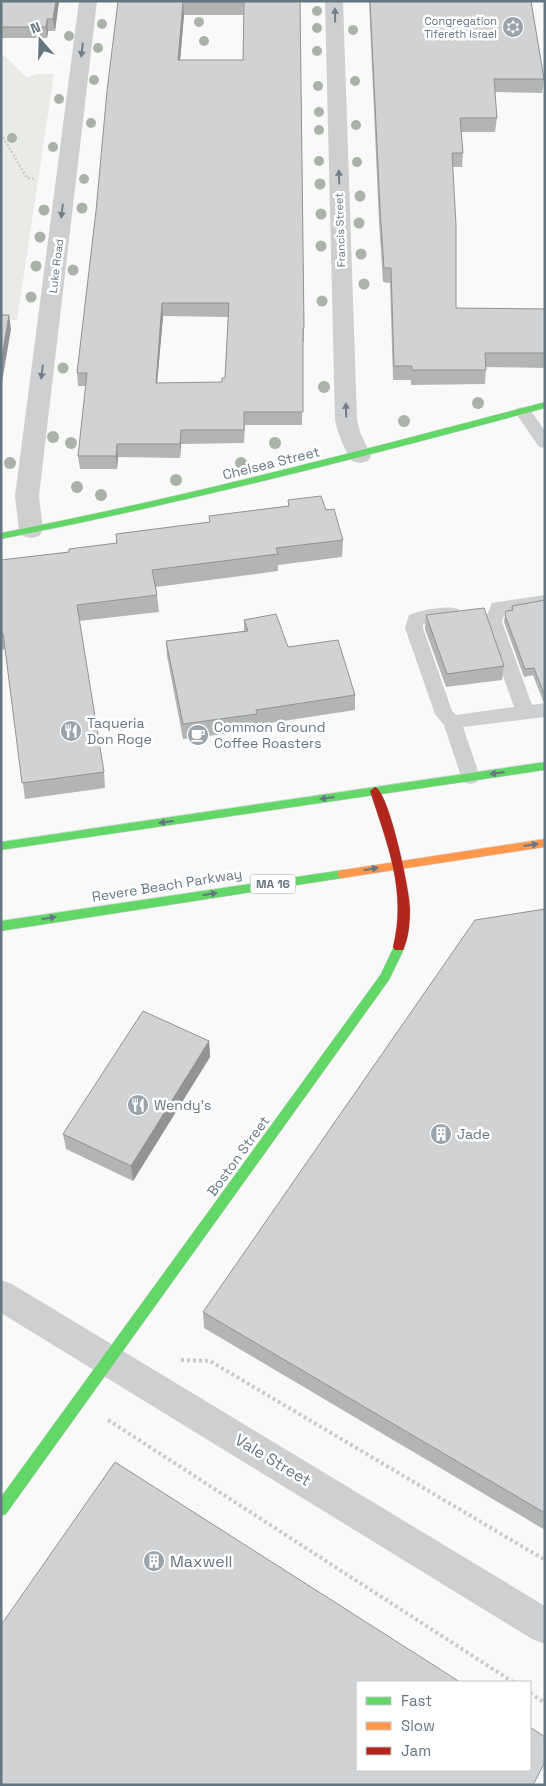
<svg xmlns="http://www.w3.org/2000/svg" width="546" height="1786" font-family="'Space Grotesk',sans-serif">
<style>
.green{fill:#e8ebe6}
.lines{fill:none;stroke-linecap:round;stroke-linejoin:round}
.fast-casing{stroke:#d5d6d7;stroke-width:1}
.slow-casing{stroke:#d5d6d7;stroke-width:1}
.jam-casing{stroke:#d5d6d7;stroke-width:1}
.path-far1{stroke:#cbcccd;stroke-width:2.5;stroke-dasharray:2 2;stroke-linecap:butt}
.path{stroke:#cbcccd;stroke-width:4;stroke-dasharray:3 3;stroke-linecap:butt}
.lane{fill:#cecfd0;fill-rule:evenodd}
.street{fill:#cecfd0;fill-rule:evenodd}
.fast{fill:#63d668;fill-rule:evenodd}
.slow{fill:#ff974d;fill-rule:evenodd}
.jam{fill:#b3261e;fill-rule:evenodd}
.tree{fill:#a9b3a7}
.wall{fill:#b3b5b5;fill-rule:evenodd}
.shaded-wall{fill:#929394}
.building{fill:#d0d2d3;stroke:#929394;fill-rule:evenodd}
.oneway{fill:#707f8b}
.oneway2{fill:#657683}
.labels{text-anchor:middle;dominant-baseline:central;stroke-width:5;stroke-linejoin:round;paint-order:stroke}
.far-poi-label{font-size:11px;fill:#657683;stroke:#fff;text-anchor:end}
.far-street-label{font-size:11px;fill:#657683;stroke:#fff}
.shield{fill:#fff;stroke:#939fa8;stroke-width:1}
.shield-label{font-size:12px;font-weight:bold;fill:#657683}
.street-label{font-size:14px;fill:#657683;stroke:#fff}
.poi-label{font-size:14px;fill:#657683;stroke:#fff;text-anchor:start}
.near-street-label{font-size:16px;fill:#657683;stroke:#fff}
.near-poi-label{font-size:16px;fill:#657683;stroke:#fff;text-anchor:start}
</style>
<rect width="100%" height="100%" fill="#f9f9f9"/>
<polygon class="green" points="1,56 5,56 27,78 36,74 54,74 17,320 1,320"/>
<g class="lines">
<g class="fast-casing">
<g id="fast">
<path d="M 545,402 L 545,408 C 365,457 184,503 1,539 L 1,533 C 185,497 364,450 545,402 Z"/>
<polygon points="545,762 545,770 1,850 1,842"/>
<polygon points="343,870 347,871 349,874 347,877 343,878 1,931 1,921"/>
<polygon points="399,942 403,944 405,947 389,980 6,1514 1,1516 1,1497 381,974 395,944"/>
</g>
</g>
<g class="slow-casing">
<polygon id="slow" points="545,839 545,847 343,878 339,877 337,874 339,871 343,870"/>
</g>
<g class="jam-casing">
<path id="jam" d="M 375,787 C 389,791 410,891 410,908 C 410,922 409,938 403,950 L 395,950 L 393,947 C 407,891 387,844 370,791 Z"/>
</g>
<polyline class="path-far1" points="1,134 27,178 35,179"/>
<g class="path">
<polyline points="181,1360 210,1361 545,1560"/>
<polyline points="108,1420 513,1682"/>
<polyline points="530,1693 545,1703"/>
</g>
<g class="lane">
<polygon points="523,407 529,408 545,431 545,448 539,447 515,412 517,408"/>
<path d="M 545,595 L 545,607 L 505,612 L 502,622 L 532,705 L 545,703 L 545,717 L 463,727 L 480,777 L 477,782 L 470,784 L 463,782 L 444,725 L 435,714 L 405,628 L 409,615 C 423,610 444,605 458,609 L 461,613 L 458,617 L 423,624 L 423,628 L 452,711 L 456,715 L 514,707 L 484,622 L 492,603 Z"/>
</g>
<g class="street">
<polygon points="79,1 97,1 39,496 43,530 39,536 31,538 23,536 19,530 15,496"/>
<path d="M 325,1 L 343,1 L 357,420 L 360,432 L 371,456 L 368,461 L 360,463 L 352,461 C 344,449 338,434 335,420 Z"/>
<polygon points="1,1280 12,1284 545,1606 545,1644 532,1639 1,1313"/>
</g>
<use href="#fast" class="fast"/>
<use href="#slow" class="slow"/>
<use href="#jam" class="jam"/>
</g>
<g class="tree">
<circle cx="317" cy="11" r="5"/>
<circle cx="199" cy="22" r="5"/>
<circle cx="102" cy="24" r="5"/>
<circle cx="317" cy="28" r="5"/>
<circle cx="353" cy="30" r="5"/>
<circle cx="69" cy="36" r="5"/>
<circle cx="204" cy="41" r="5"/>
<circle cx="98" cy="48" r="5"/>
<circle cx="317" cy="51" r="5"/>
<circle cx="94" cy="80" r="5"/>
<circle cx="355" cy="81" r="5"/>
<circle cx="318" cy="86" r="5"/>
<circle cx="59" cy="99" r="5"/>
<circle cx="319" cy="112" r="5"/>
<circle cx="91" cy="123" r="5"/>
<circle cx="356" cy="125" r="5"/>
<circle cx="319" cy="130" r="5"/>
<circle cx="12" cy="138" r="5"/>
<circle cx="53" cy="147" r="5"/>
<circle cx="319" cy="161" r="5"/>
<circle cx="357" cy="162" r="5"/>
<circle cx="84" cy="179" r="5"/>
<circle cx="320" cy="184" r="5.5"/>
<circle cx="360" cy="196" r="5.5"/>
<circle cx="82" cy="208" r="5.5"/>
<circle cx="44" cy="210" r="5.5"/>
<circle cx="321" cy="214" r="5.5"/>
<circle cx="359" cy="223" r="5.5"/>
<circle cx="40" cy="237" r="5.5"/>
<circle cx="321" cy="246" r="5.5"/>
<circle cx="361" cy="254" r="5.5"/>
<circle cx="36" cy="266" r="5.5"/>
<circle cx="73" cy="270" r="5.5"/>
<circle cx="364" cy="284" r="5.5"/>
<circle cx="31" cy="297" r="5.5"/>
<circle cx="322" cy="301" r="5.5"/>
<circle cx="63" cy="368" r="5.5"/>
<circle cx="324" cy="387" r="6"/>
<circle cx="478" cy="403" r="6"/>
<circle cx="404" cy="421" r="6"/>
<circle cx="53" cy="437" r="6"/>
<circle cx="71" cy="443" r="6"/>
<circle cx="275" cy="443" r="6"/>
<circle cx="10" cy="463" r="6"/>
<circle cx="241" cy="463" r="6"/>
<circle cx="176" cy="480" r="6"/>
<circle cx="77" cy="487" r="6"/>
<circle cx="101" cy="495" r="6"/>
</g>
<g class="wall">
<polygon points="1,1 59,1 55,31 48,31 47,38 1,38"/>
<path d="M 118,1 L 300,1 L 304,328 L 304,342 L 303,342 L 302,425 L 245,425 L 244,443 L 181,444 L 180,458 L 118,457 L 117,469 L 80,469 L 78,456 L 86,386 L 78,386 L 77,373 L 96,211 ZM 184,15 L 244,15 L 243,60 L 180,60 ZM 163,316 L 228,317 L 225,378 L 222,382 L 157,383 Z"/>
<polygon points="369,1 531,1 544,79 542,93 495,92 497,118 495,132 461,132 463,153 462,167 453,167 456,308 545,309 545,368 486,367 485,384 411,385 411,380 393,380 390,283 383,282 379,222"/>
<polygon points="288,500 326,510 343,540 342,557 278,565 278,571 156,587 157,595 159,612 79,621 104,772 105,788 25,799 5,649 1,650 1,560 69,552 116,543 116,534 209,522 209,516 288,506"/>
<polygon points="545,600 545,702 543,701 533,675 524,677 504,622 505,615 511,611 512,606"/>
<polygon points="426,615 504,666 502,680 446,687 425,629"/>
<polygon points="244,620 288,647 355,695 355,710 257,725 257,730 183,739 167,656 166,641 244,631"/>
<polygon points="545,909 545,1530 204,1328 203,1312"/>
<polygon points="209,1041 210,1057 133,1181 66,1149 63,1134"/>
</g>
<g class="shaded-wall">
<polygon points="56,1 59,1 55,31 53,19"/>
<polygon points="183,2 184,15 179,73 178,60"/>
<polygon points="47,19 48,31 47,38 46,27"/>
<polygon points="162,303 163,316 156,396 156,383"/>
<polygon points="9,315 11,329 1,388 1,362"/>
<polygon points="181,430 181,444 180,458 180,444"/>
<polygon points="117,444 118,457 117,469 116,456"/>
<polygon points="209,1041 210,1057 133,1181 131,1166"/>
</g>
<g class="building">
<polygon points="1,1 56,1 53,19 47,19 46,27 1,27"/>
<path d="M 118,1 L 300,1 L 304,328 L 303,328 L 303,412 L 244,412 L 244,430 L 181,430 L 180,444 L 117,444 L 116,456 L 78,456 L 87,373 L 77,373 L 96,211 L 107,91 ZM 183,2 L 244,2 L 243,60 L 178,60 ZM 162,303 L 229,303 L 225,378 L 222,378 L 222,382 L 156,383 Z"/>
<polygon points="370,1 531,1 544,79 494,79 497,118 460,118 463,153 452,153 456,225 456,308 545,309 545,353 485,353 486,370 412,370 412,366 394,366 391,268 384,268 380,208"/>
<polygon points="1,315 9,315 1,362"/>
<polygon points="321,496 326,510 334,509 343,540 276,548 278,554 152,570 157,595 77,605 104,772 22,783 3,633 1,633 1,560 69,552 69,549 117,543 116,534 210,522 209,516 289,506 288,500"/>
<polygon points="545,600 545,694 544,694 534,668 525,669 505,615 506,611 513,610 512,606"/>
<polygon points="484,608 504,666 447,674 426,615"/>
<polygon points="276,614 288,647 338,640 355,695 256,710 257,714 183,724 166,641 248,631 244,620"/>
<polygon points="545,909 545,1513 203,1312 475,920"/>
<polygon points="143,1011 209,1041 131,1166 63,1134"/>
<polygon points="115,1462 460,1682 357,1682 357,1770 530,1770 530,1727 545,1737 545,1762 533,1785 1,1785 1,1625"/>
</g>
<defs><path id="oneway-solid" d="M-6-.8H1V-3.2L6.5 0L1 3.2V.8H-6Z" transform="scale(1.25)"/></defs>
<g class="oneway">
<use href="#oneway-solid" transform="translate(335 15) rotate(-91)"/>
<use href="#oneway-solid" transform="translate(82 50) rotate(97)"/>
<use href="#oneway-solid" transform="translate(339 177) rotate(-92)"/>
<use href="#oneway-solid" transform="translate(62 211) rotate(97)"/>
<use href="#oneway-solid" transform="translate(42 372) rotate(97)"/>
<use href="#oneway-solid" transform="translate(346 410) rotate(-92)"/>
</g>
<g class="oneway2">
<use href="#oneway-solid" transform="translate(497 773) rotate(172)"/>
<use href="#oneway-solid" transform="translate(327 798) rotate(172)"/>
<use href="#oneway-solid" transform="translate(166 822) rotate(172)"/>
<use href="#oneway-solid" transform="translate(531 845) rotate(-8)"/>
<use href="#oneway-solid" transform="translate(371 869) rotate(-9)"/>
<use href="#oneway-solid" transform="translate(210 894) rotate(-9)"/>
<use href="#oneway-solid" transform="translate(49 918) rotate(-9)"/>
</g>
<defs>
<g id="synagogue-disc" transform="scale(1.125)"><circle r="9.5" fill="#99a4ac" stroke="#fff"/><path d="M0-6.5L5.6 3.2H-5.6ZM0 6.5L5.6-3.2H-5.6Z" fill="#fff"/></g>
<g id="restaurant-disc" transform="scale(1.125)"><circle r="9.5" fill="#99a4ac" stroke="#fff"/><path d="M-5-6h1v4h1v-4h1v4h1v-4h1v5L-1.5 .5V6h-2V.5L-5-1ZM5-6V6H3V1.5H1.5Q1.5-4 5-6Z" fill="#fff"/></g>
<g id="cafe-disc" transform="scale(1.125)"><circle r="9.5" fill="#99a4ac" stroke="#fff"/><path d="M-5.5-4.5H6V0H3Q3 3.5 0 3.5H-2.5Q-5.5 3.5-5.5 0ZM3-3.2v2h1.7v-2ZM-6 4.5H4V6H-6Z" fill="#fff"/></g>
<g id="building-disc" transform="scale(1.125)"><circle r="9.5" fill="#99a4ac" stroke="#fff"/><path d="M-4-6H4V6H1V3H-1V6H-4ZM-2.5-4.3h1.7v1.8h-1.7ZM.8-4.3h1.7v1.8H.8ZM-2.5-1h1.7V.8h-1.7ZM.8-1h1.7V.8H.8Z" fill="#fff"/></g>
</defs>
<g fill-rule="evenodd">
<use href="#synagogue-disc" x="513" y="27"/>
<use href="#restaurant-disc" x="71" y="731"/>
<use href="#cafe-disc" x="198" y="735"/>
<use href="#restaurant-disc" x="138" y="1105"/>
<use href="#building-disc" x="441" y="1134"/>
<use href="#building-disc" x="154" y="1561"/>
</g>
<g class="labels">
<g class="far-poi-label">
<text x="497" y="21">Congregation<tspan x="497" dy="13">Tifereth Israel</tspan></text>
</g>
<g class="far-street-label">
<text transform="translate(340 230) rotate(-92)">Francis Street</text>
<text transform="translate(56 266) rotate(-83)">Luke Road</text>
</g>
<rect class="shield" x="250.5" y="874.5" width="45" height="19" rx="4"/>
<g class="shield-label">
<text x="273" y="884">MA 16</text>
</g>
<g class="street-label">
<text transform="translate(271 463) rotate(-14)">Chelsea Street</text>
<text transform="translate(167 885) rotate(-9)">Revere Beach Parkway</text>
<text transform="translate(238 1156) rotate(-54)">Boston Street</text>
</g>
<g class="poi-label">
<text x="87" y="723">Taqueria<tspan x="87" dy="16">Don Roge</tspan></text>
<text x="214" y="727">Common Ground<tspan x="214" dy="16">Coffee Roasters</tspan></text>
<text x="154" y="1105">Wendy's</text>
<text x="457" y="1134">Jade</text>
</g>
<g class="near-street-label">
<text transform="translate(273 1460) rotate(31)">Vale Street</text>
</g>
<g class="near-poi-label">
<text x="170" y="1561">Maxwell</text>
</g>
</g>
<rect width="546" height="1786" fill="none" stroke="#657683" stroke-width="5"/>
<rect x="356" y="1681" width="175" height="90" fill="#ffffff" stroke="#c1c8cd"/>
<rect x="366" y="1697" width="25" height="8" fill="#63d668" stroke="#c1c8cd"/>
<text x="401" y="1706" font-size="15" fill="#657683">Fast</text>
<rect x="366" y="1722" width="25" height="8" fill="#ff974d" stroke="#c1c8cd"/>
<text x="401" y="1731" font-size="15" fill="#657683">Slow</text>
<rect x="366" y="1747" width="25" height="8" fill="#b3261e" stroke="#c1c8cd"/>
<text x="401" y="1756" font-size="15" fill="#657683">Jam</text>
<g transform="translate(40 40) rotate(340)" stroke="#ffffff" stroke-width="4" paint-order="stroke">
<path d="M0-4L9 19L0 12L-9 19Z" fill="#657683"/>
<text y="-8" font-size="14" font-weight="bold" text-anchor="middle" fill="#657683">N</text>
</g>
</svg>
